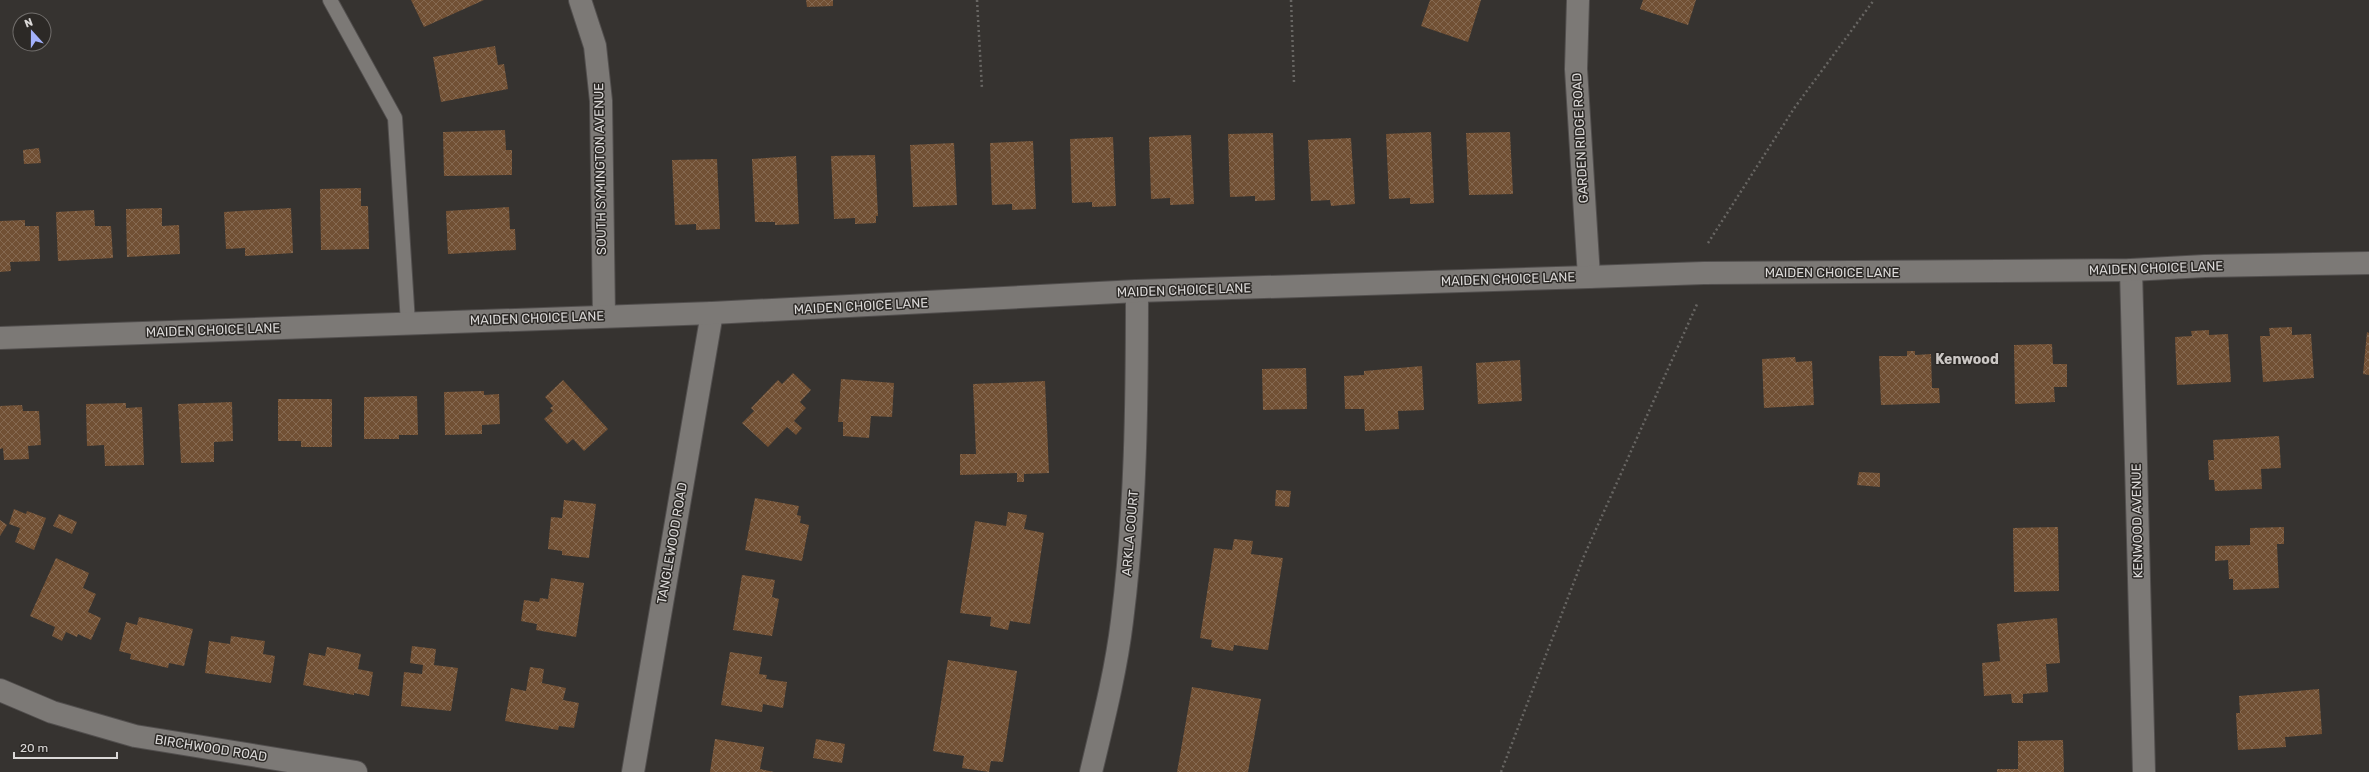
<svg xmlns="http://www.w3.org/2000/svg" width="2369" height="772" font-family="Rubik,sans-serif">
<style>
.building{fill:url(#building-cross-hatch)}
.lines{fill:none;stroke-linecap:round;stroke-linejoin:round}
.lane-casing{stroke:#524f4e;stroke-width:16}
.street-casing{stroke:#524f4e;stroke-width:24}
.secondary-casing{stroke:#524f4e;stroke-width:24}
.path{stroke:#686663;stroke-width:2.5;stroke-dasharray:2 3;stroke-linecap:butt}
.lane{stroke:#7c7976;stroke-width:14}
.street{stroke:#7c7976;stroke-width:22}
.secondary{stroke:#7c7976;stroke-width:22}
.labels{text-anchor:middle;dominant-baseline:central;stroke-width:3;stroke-linejoin:round;paint-order:stroke}
.street-label{font-size:13px;fill:#dbd9d8;stroke:#2c2926}
.neighbourhood-label{font-size:14px;font-weight:bold;fill:#ccc8c5;stroke:#2c2926}
</style>
<defs>
<pattern id="building-cross-hatch" width="8" height="8" patternUnits="userSpaceOnUse"><rect width="8" height="8" fill="#715034"/><path d="M0 0l8 8M0 8l8-8" fill="none" stroke="#856951"/></pattern>
</defs>
<rect width="100%" height="100%" fill="#363330"/>
<g class="building">
<polygon points="411,0 484,0 424,27"/>
<polygon points="806,0 833,0 833,6 807,7"/>
<polygon points="1430,0 1481,0 1468,42 1421,26"/>
<polygon points="1643,0 1696,0 1688,25 1640,9"/>
<polygon points="495,46 498,65 504,64 508,89 441,102 433,57"/>
<polygon points="505,130 506,150 512,150 512,175 444,176 443,132"/>
<polygon points="1431,132 1434,203 1410,204 1410,198 1389,199 1386,134"/>
<polygon points="1510,132 1513,194 1469,195 1466,133"/>
<polygon points="1273,133 1275,200 1255,201 1255,196 1230,197 1228,134"/>
<polygon points="1191,135 1194,204 1170,205 1170,198 1151,199 1149,137"/>
<polygon points="1113,137 1116,206 1092,207 1092,202 1072,203 1070,139"/>
<polygon points="1351,138 1355,204 1331,206 1330,200 1311,201 1308,140"/>
<polygon points="1033,141 1036,209 1012,210 1012,204 992,205 990,143"/>
<polygon points="954,143 957,205 913,207 910,145"/>
<polygon points="39,148 41,163 24,164 23,150"/>
<polygon points="875,155 878,216 876,216 876,223 855,224 855,218 834,219 831,156"/>
<polygon points="796,156 799,224 775,225 775,222 755,222 752,159"/>
<polygon points="717,159 720,229 696,230 696,224 675,225 672,160"/>
<polygon points="361,188 361,206 368,206 369,249 321,250 320,189"/>
<polygon points="509,207 510,229 515,229 516,250 448,254 446,211"/>
<polygon points="162,208 162,226 179,225 180,254 127,257 126,209"/>
<polygon points="291,208 293,253 245,256 245,248 226,249 224,212"/>
<polygon points="94,210 95,226 111,226 113,258 58,261 56,212"/>
<polygon points="25,220 25,226 39,226 40,261 10,262 11,271 0,272 0,221"/>
<polygon points="2292,327 2292,335 2311,334 2314,378 2263,382 2260,336 2270,336 2269,328"/>
<polygon points="2209,330 2209,335 2228,334 2231,382 2177,385 2175,337 2192,336 2191,331"/>
<polygon points="2367,332 2369,333 2369,375 2363,374"/>
<polygon points="2052,344 2053,364 2067,364 2067,387 2054,387 2055,402 2015,404 2014,345"/>
<polygon points="1907,351 1915,351 1915,355 1931,354 1932,388 1939,388 1940,403 1881,405 1879,356 1907,356"/>
<polygon points="1795,357 1796,362 1812,361 1814,405 1764,408 1762,359"/>
<polygon points="1520,360 1522,401 1478,404 1476,363"/>
<polygon points="1422,366 1424,410 1398,411 1399,429 1365,431 1364,409 1345,409 1344,376 1364,375 1364,371"/>
<polygon points="1306,368 1307,409 1263,410 1262,369"/>
<polygon points="793,373 811,390 800,402 806,408 794,421 802,428 796,435 787,427 768,447 742,423 754,411 751,408 778,380 782,384"/>
<polygon points="841,379 894,383 892,417 871,416 869,438 843,436 843,422 838,422"/>
<polygon points="563,380 608,429 584,451 573,439 567,444 544,419 553,411 550,408 553,406 545,397"/>
<polygon points="1045,381 1049,473 1024,474 1024,482 1017,482 1017,473 960,475 960,454 976,454 973,384"/>
<polygon points="484,391 484,395 499,394 500,424 482,425 482,434 445,435 444,392"/>
<polygon points="417,396 418,435 399,435 399,439 364,439 364,397"/>
<polygon points="278,399 332,399 332,447 301,447 301,441 278,441"/>
<polygon points="232,402 233,441 214,442 214,462 181,463 178,404"/>
<polygon points="126,403 126,408 142,407 144,465 105,466 104,445 87,446 86,404"/>
<polygon points="22,405 23,411 39,411 41,445 28,446 29,459 4,460 3,448 0,449 0,406"/>
<polygon points="2279,436 2281,468 2261,469 2262,489 2215,491 2214,480 2209,480 2208,460 2214,460 2213,440"/>
<polygon points="1859,472 1880,473 1880,487 1857,485"/>
<polygon points="1276,490 1291,491 1289,507 1275,506"/>
<polygon points="755,498 799,506 797,515 801,516 800,523 809,525 802,561 745,550"/>
<polygon points="564,500 596,504 589,558 562,555 562,551 548,549 551,517 562,518"/>
<polygon points="14,509 26,514 27,511 46,518 34,550 15,542 20,528 9,524"/>
<polygon points="1008,512 1027,515 1024,529 1044,533 1030,624 1010,621 1008,630 990,626 991,617 960,613 975,521 1006,526"/>
<polygon points="59,514 77,522 72,534 53,526"/>
<polygon points="0,520 7,525 0,536"/>
<polygon points="2058,527 2059,591 2014,592 2013,528"/>
<polygon points="2284,527 2284,544 2277,544 2279,588 2233,590 2233,579 2229,579 2228,560 2215,561 2215,546 2250,545 2250,528"/>
<polygon points="1234,539 1253,541 1251,554 1283,558 1268,650 1234,645 1233,651 1211,647 1212,640 1200,638 1214,548 1232,550"/>
<polygon points="56,558 89,573 83,588 96,594 88,612 101,618 91,640 78,634 77,637 66,632 62,641 52,636 55,627 30,616"/>
<polygon points="742,575 775,580 772,597 779,599 772,636 733,630"/>
<polygon points="551,578 584,583 576,637 536,630 537,624 521,621 524,600 539,602 540,598 548,599"/>
<polygon points="139,617 193,629 184,666 169,663 168,668 130,659 131,654 119,651 126,622 137,625"/>
<polygon points="2057,618 2060,663 2046,664 2048,692 2023,694 2023,703 2012,703 2011,694 1984,696 1982,663 2000,661 1997,624"/>
<polygon points="231,636 265,641 263,654 275,656 271,683 205,673 209,641 230,644"/>
<polygon points="412,646 436,649 434,665 458,668 451,711 401,706 404,672 422,674 423,665 410,663"/>
<polygon points="327,647 361,654 358,669 373,672 369,696 354,693 354,695 303,685 309,653 325,656"/>
<polygon points="730,652 762,657 759,674 767,675 766,679 787,682 783,708 763,704 762,712 721,705"/>
<polygon points="948,660 1017,671 1003,762 991,761 989,772 962,768 964,756 933,751"/>
<polygon points="530,667 544,669 542,683 566,688 563,700 579,703 574,728 559,726 558,730 505,721 511,688 526,691"/>
<polygon points="1192,687 1261,699 1248,772 1177,772"/>
<polygon points="2319,689 2322,734 2285,737 2286,747 2238,750 2236,713 2240,713 2239,696"/>
<polygon points="715,739 764,747 760,769 774,772 710,772"/>
<polygon points="816,739 845,744 842,763 813,758"/>
<polygon points="2063,740 2064,772 1997,772 1997,769 2018,769 2018,741"/>
</g>
<g class="lines">
<g class="lane-casing">
<polyline id="lane" points="330,0 395,118 408,323"/>
</g>
<g class="street-casing">
<g id="street">
<polyline points="580,0 595,46 601,101 604,316"/>
<polyline points="1578,0 1576,69 1589,277"/>
<polyline points="0,690 52,712 135,736 356,772"/>
<polyline points="633,772 712,313"/>
<path d="M 1091,772 C 1103,722 1116,671 1122,621 C 1136,511 1137,401 1137,291"/>
</g>
</g>
<g class="secondary-casing">
<g id="secondary">
<polyline points="2131,270 2144,772"/>
<polyline points="0,338 712,313 1137,291 1589,277 1704,273 2131,270 2205,266 2369,263"/>
</g>
</g>
<g class="path">
<polyline points="977,0 982,89"/>
<polyline points="1291,0 1294,82"/>
<polyline points="1708,243 1795,107 1874,0"/>
<polyline points="1501,772 1584,556 1698,302"/>
</g>
<use href="#lane" class="lane"/>
<use href="#street" class="street"/>
<use href="#secondary" class="secondary"/>
</g>
<g class="labels">
<g class="street-label">
<text transform="translate(1580 138) rotate(-93)">GARDEN RIDGE ROAD</text>
<text transform="translate(600 169) rotate(-91)">SOUTH SYMINGTON AVENUE</text>
<text transform="translate(2156 268) rotate(-2)">MAIDEN CHOICE LANE</text>
<text x="1832" y="272">MAIDEN CHOICE LANE</text>
<text transform="translate(1508 279) rotate(-2)">MAIDEN CHOICE LANE</text>
<text transform="translate(1184 290) rotate(-2)">MAIDEN CHOICE LANE</text>
<text transform="translate(861 306) rotate(-3)">MAIDEN CHOICE LANE</text>
<text transform="translate(537 318) rotate(-2)">MAIDEN CHOICE LANE</text>
<text transform="translate(213 330) rotate(-2)">MAIDEN CHOICE LANE</text>
<text transform="translate(2137 521) rotate(-91)">KENWOOD AVENUE</text>
<text transform="translate(1130 533) rotate(-85)">ARKLA COURT</text>
<text transform="translate(672 543) rotate(-80)">TANGLEWOOD ROAD</text>
<text transform="translate(211 748) rotate(9)">BIRCHWOOD ROAD</text>
</g>
<g class="neighbourhood-label">
<text x="1967" y="359">Kenwood</text>
</g>
</g>
<g transform="translate(32 32) rotate(339)"><circle r="19" fill="#2c2926" stroke="#726f6d"/>
<path d="M0-3L7 15L0 10L-7 15Z" fill="#a4b2fc"/>
<text y="-6" font-size="11" font-weight="bold" text-anchor="middle" fill="#dbd9d8">N</text>
</g>
<path d="M14 752v6h103v-6" fill="none" stroke="#dbd9d8" stroke-width="2"/>
<text x="20" y="752" font-size="12" fill="#dbd9d8" stroke="#2c2926" stroke-width="3" paint-order="stroke">20 m</text>
</svg>
